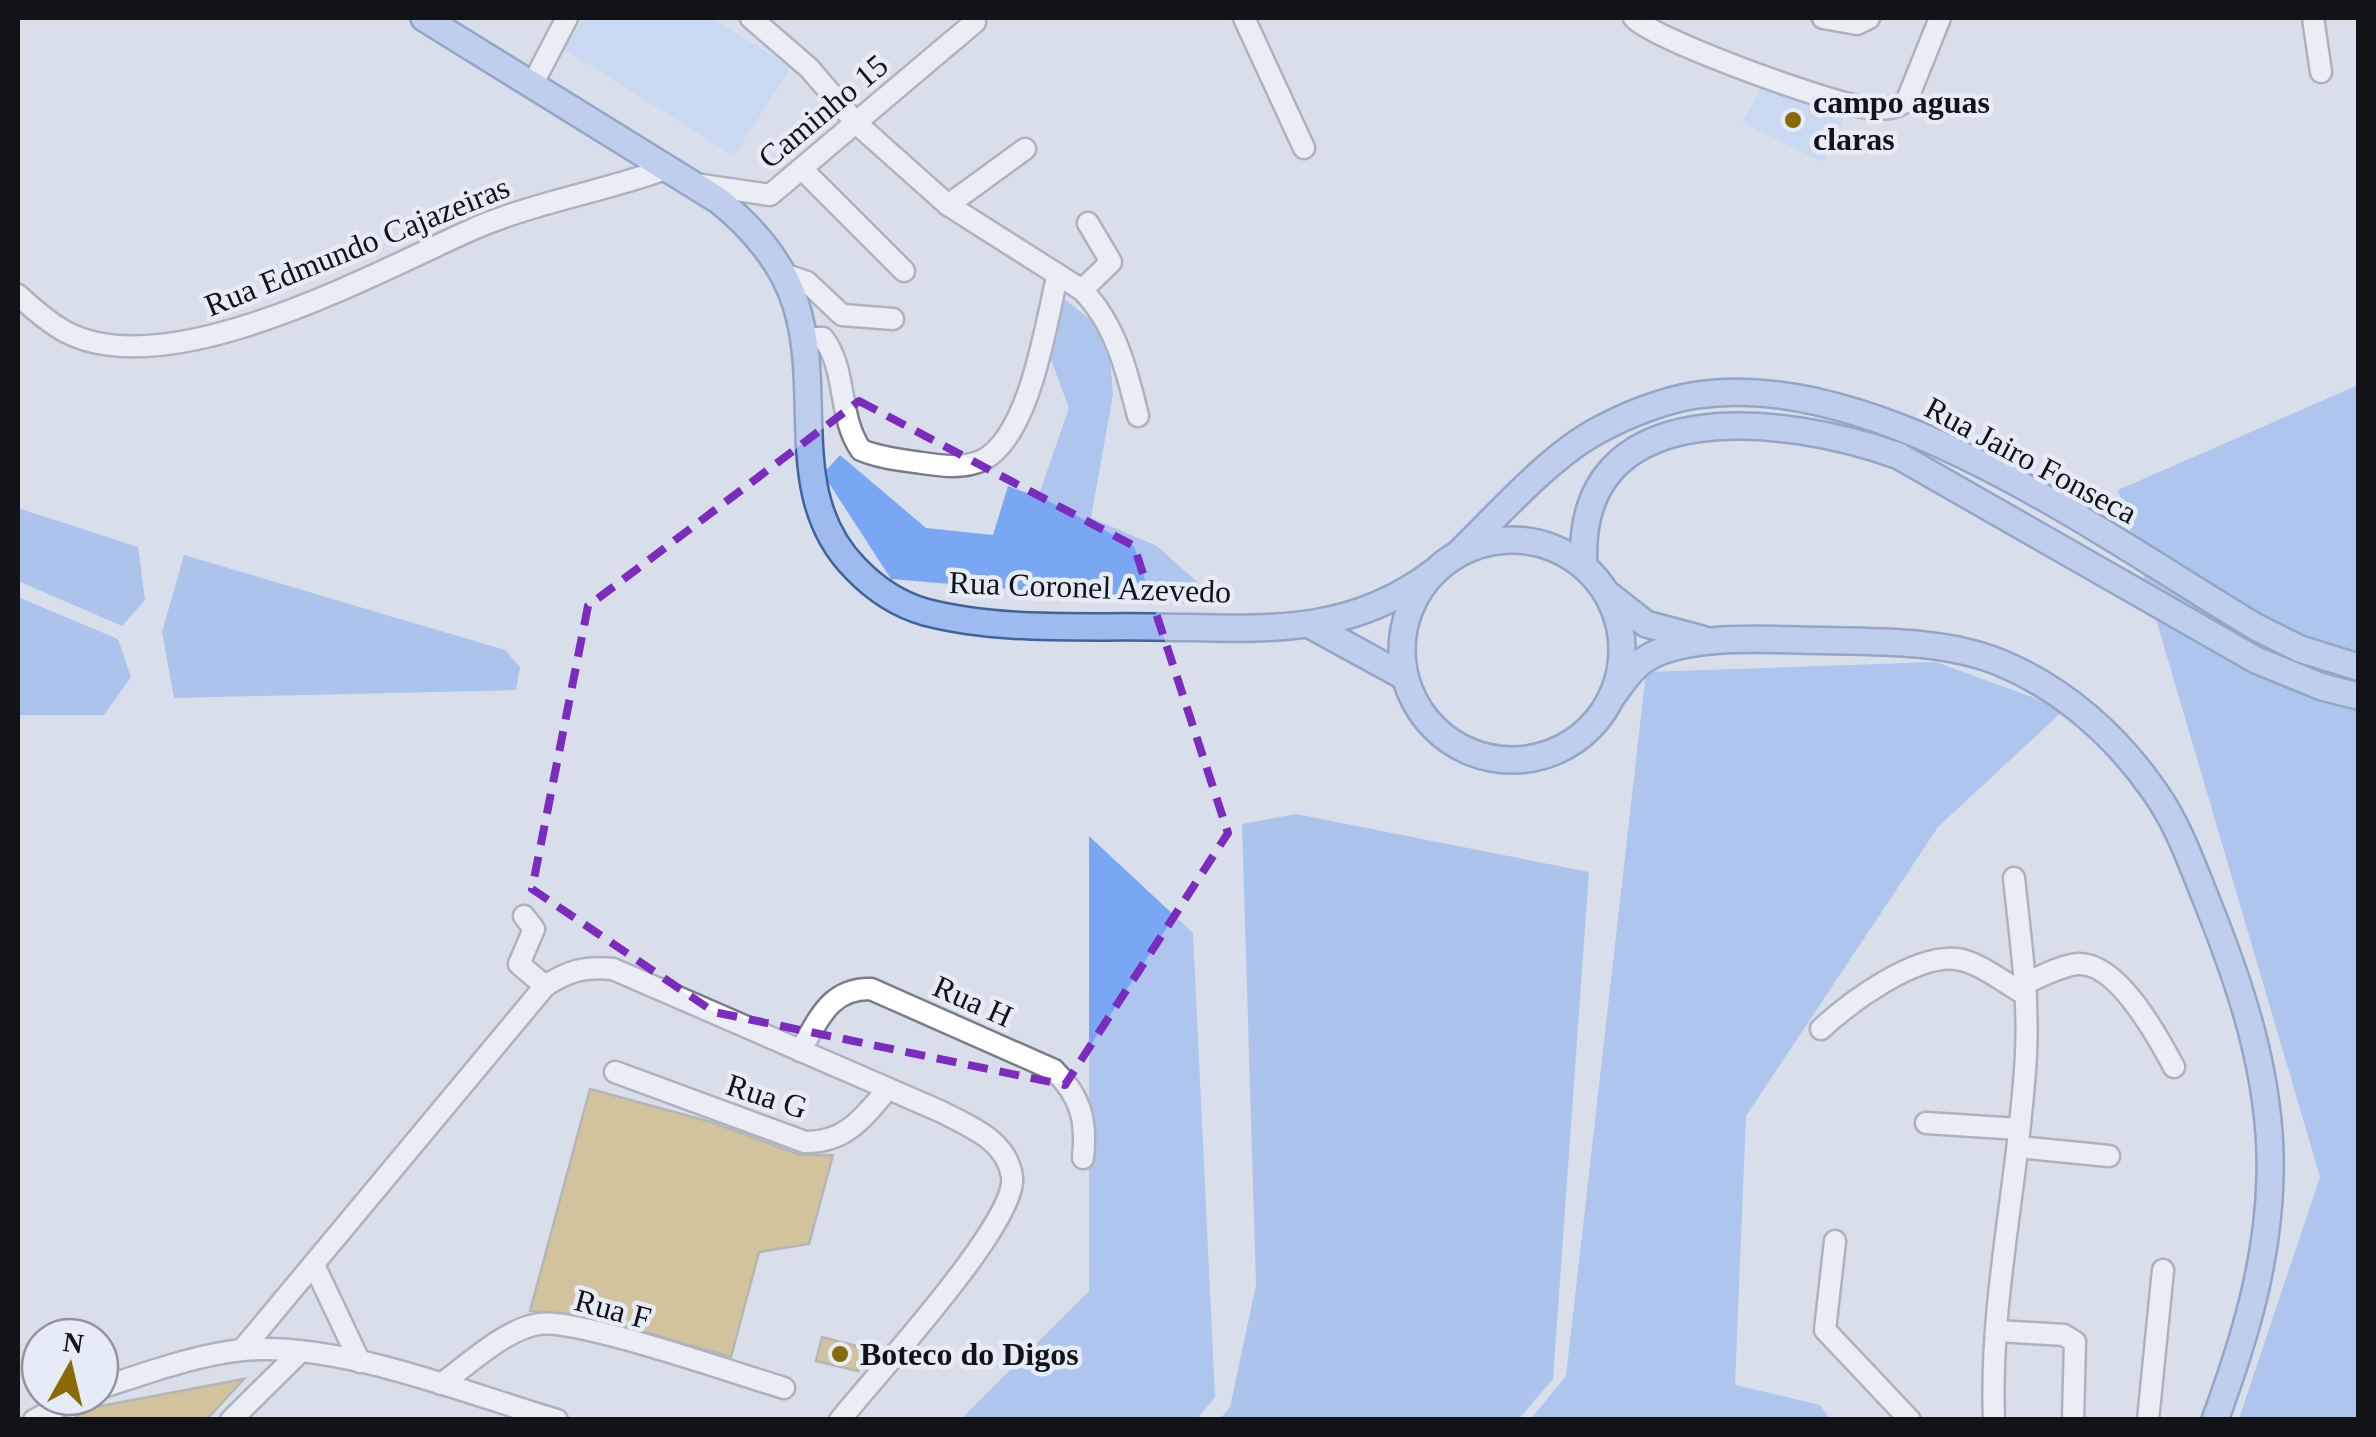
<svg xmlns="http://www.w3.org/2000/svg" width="2376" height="1437" font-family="'Times New Roman',serif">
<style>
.green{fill:#b9d2fc}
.forest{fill:#7aa7f4}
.water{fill:#77a4f0}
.building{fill:#caa240;stroke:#8a8479;stroke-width:2.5}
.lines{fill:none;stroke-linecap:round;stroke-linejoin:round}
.minor-casing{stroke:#787e89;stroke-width:25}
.major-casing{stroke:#41629c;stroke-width:30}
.minor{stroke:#fff;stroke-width:20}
.major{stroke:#9dbbef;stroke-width:25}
.marked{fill:none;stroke:#7b2cbf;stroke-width:8;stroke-dasharray:20 12;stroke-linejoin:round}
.poi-dot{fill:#8a6907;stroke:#e5ecf8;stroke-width:4}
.labels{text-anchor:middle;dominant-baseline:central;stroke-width:9;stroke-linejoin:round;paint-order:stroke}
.poi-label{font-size:32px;font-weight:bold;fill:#111317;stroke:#e5ecf8;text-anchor:start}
.street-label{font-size:32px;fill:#111317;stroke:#e5ecf8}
</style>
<rect width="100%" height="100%" fill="#d8dfea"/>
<g class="green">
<polygon points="584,18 711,18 791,67 734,156 564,49"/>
<polygon points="1764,82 1844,117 1823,162 1742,123"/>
</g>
<g class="forest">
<polygon points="1061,296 1108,334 1113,394 1091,518 1157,546 1225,607 891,579 823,474 840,455 926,528 993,535 1008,486 1038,497 1069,408 1050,357"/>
<polygon points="2358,385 2358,1419 2239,1419 2320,1177 2118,490"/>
<polygon points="1936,662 2065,709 1938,827 1746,1116 1735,1385 1820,1405 1830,1419 1530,1420 1566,1376 1646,672"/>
<polygon points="1089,836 1193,933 1215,1397 1197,1419 960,1420 1089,1291"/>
</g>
<g class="water">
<polygon points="18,508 138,547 145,600 122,626 18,581"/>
<polygon points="184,555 505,650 520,667 516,690 174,698 162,632"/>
<polygon points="18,597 118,639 131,677 104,715 18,715"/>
<polygon points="1296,814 1589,872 1553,1379 1519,1419 1220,1419 1230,1407 1256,1285 1242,824"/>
</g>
<g class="building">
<polygon points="590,1089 711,1122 800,1155 833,1155 809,1244 759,1252 731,1357 590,1316 530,1311"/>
<polygon points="822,1337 864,1348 858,1371 816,1361"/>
<polygon points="244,1379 206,1420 73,1420 85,1409"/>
</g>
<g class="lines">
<g class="minor-casing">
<g id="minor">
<path d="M 751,18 L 809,68 L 856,123 L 948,205 L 1082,290 C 1115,323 1127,371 1138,416"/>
<polyline points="1244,18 1304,148"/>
<path d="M 1634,18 C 1657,41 1827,102 1863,107 C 1879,109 1895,111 1907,100 L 1940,18"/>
<polyline points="1823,18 1857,24 1869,18"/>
<polyline points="2313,18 2321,72"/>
<polyline points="533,83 567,18"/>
<polyline points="804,171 904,271"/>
<polyline points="702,185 770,195 975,22"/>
<polyline points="948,205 1025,149"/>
<polyline points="781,273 807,282 842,315 893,319"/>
<polyline points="1082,290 1111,262 1088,223"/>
<path d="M 18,295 C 32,308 49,323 66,332 C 169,386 373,274 471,230 C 534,202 603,192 668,168"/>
<path d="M 804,338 L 823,338 C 848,371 837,415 861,450 C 880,458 902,460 922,463 C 942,466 964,469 983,460 C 1030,435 1046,324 1057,277"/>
<polyline points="524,916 534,929 519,964 545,986"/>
<path d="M 2026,983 C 2042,976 2062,965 2079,964 C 2118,963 2158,1037 2174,1067"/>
<path d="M 1821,1029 C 1850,1002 1915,954 1957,959 C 1979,962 2006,984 2026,995"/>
<path d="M 800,1051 C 819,1019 830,988 871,989 L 1054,1070 C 1081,1097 1087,1120 1083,1158"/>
<path d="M 615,1072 L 805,1142 C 845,1143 863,1118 887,1090"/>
<polyline points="1926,1123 2019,1129"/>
<polyline points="2018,1147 2109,1156"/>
<polyline points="1835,1241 1825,1330 1910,1420"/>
<polyline points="314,1265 360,1362"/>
<polyline points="1998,1331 2064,1335 2075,1342 2073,1420"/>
<path d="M 242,1350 L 545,986 C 568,971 585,966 613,969 L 942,1112 C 970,1127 1007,1140 1012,1177 C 1018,1222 874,1377 840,1420"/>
<path d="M 441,1384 C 468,1365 505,1329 539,1324 C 577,1318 737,1374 784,1388"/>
<path d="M 100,1388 C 144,1374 195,1355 242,1350 C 338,1341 465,1393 557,1420"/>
<polyline points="34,1420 78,1397"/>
<polyline points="231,1420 298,1354"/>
<path d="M 1994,1420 C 1989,1298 2020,1175 2026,1054 C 2029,995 2020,937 2014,878"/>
<polyline points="2148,1420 2163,1270"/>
</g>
</g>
<g class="major-casing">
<g id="major">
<path d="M 424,18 L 718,200 C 751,226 782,262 795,302 C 825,391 783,495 855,568 C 875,589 897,604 925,612 C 997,631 1078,626 1152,627 C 1257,628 1346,639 1434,572"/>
<circle cx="1512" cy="650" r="110"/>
<path d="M 1460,552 C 1500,513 1549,457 1597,431 C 1626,415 1664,400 1697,395 C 1878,368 2106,538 2256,627 L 2300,649 L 2358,667"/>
<path d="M 1584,566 C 1573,389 1786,415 1899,456 L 2256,660 L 2322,687 L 2358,696"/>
<polyline points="1609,595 1646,624 1702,639"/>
<polyline points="1312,626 1405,677"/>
<path d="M 1614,694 C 1623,682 1631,668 1644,660 C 1680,635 1757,639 1799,640 C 1864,642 1941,638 2001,663 C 2064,689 2117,737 2155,792 C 2177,823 2190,859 2204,894 C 2241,985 2273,1079 2270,1178 C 2268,1263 2244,1341 2215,1420"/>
</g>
</g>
<use href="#minor" class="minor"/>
<use href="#major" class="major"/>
</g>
<path d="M0 0H2376V1437H0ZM 859,401 L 1134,546 L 1228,833 L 1065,1085 L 714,1012 L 532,889 L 588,606 Z" fill="#d8dfea" fill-opacity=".55" fill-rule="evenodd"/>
<path class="marked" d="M 859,401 L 1134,546 L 1228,833 L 1065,1085 L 714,1012 L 532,889 L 588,606 Z"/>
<g class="poi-dot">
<circle cx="1793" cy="120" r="10"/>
<circle cx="840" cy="1354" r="10"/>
</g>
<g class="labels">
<g class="poi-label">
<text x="1813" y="102">campo aguas<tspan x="1813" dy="37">claras</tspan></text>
<text x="860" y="1354">Boteco do Digos</text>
</g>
<g class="street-label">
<text transform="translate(823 111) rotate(-40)">Caminho 15</text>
<text transform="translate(357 246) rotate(-22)">Rua Edmundo Cajazeiras</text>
<text transform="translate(2031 460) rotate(28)">Rua Jairo Fonseca</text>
<text transform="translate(1090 587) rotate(2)">Rua Coronel Azevedo</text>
<text transform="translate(973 1001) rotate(24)">Rua H</text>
<text transform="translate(767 1096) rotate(18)">Rua G</text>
<text transform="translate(613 1309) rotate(15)">Rua F</text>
</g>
</g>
<rect width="2376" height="1437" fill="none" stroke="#111317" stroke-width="40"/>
<g transform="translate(70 1367) rotate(8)"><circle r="48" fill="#e5ecf8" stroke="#90959e" stroke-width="2.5"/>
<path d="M0-8L18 38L0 25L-18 38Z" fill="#8a6907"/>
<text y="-15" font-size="28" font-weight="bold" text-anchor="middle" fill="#111317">N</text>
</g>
</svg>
